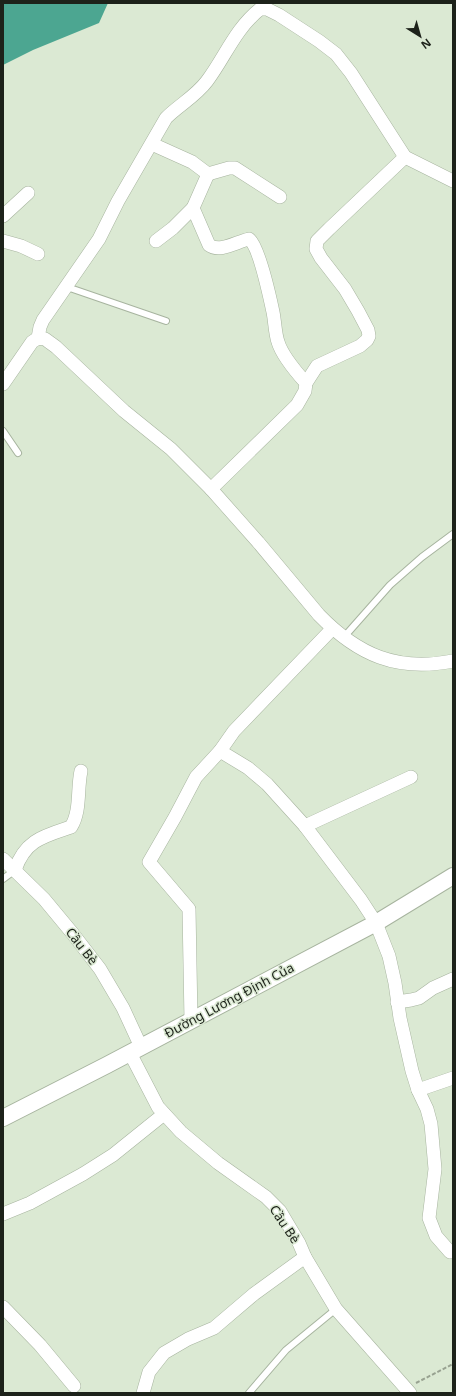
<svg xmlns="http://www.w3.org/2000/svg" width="456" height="1396" font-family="'Noto Sans',sans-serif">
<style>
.water{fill:#4ca691}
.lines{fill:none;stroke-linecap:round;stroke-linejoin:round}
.service-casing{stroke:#a7b49f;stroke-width:8}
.minor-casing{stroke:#a7b49f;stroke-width:14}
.tertiary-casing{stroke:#a7b49f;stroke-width:18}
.path{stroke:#98a291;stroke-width:2;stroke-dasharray:4 2;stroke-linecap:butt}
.service{stroke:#fff;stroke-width:6}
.minor{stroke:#fff;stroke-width:13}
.tertiary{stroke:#fff;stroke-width:16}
.labels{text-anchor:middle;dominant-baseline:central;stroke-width:3;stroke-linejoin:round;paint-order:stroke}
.street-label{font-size:13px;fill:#1d221a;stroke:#dbe9d3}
</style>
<rect width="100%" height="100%" fill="#dbe9d3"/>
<polygon class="water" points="3,3 108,3 99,23 33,50 3,65"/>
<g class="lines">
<g class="service-casing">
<g id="service">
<polyline points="67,287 166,321"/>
<polyline points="3,431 18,453"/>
<polyline points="344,637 390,585 422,557 453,534"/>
<polyline points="3,879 15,870"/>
<polyline points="249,1393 286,1350 336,1309"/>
</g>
</g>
<g class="minor-casing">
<g id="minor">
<polyline points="152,144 192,162 208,174 229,168 235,168 280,197"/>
<path d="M 193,208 L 209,245 C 220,253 236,242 249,239 C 259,246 270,298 273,312 C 275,322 275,333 278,342 C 282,355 297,373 306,383"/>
<polyline points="3,216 28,193"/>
<polyline points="3,241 21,246 38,254"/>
<polyline points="156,241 173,228 193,208 208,174"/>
<path d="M 38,338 L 40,327 L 43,320 L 99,239 L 118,201 L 166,118 C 179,105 196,96 207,81 C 225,57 235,29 260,9 L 267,9 L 279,15 L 319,41 L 336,54 L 351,73 L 405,157 L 453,181"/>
<path d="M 3,384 L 32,342 L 38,338 L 45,339 L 56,347 L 124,411 L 171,449 L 211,489 L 258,542 L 319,615 C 358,655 397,672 453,661"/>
<polyline points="211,489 297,405 305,391 306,383 317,366 360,346 367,340 369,336 368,330 358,311 345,289 321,258 316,249 317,241 329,229 405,157"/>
<polyline points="220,751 248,768 267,784 305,826 361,900 376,923 389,956 395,983 400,1018 412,1071 418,1090 427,1109 431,1124 435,1169 429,1218 436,1236 450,1252"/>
<polyline points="305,826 411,777"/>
<polyline points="3,859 44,899 73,934 100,969 123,1008 141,1047"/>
<path d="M 15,870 C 25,840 44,836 71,827 C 81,811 77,789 81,771"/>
<polyline points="397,1002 411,1000 419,998 433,988 453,979"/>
<polyline points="191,1020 189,909 149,862 175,817 196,777 220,751 234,731 332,629"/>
<polyline points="130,1053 158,1107 181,1132 218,1163 266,1197 280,1211 299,1243 305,1257 336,1309 410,1393"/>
<polyline points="418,1090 453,1078"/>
<polyline points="3,1214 30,1203 83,1174 113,1155 164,1114"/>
<polyline points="3,1307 40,1345 74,1386"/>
<polyline points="143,1393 149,1372 164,1353 188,1339 214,1328 254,1294 305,1257"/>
</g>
</g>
<g class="tertiary-casing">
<polyline id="tertiary" points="3,1118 107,1065 376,923 453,876"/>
</g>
<polyline class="path" points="416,1383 453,1364"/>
<use href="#service" class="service"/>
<use href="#minor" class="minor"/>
<use href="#tertiary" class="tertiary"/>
</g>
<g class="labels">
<g class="street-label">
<text transform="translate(82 946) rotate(52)">Cầu Bè</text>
<text transform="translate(229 1000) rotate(-28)">Đường Lương Định Của</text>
<text transform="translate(285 1224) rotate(56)">Cầu Bè</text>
</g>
</g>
<rect width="456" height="1396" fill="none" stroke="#1d221a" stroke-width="8"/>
<g transform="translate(420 36) rotate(143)" stroke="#dbe9d3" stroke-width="3" paint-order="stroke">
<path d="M0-3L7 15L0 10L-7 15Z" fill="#1d221a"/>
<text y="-6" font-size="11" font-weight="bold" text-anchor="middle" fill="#1d221a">N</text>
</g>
</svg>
